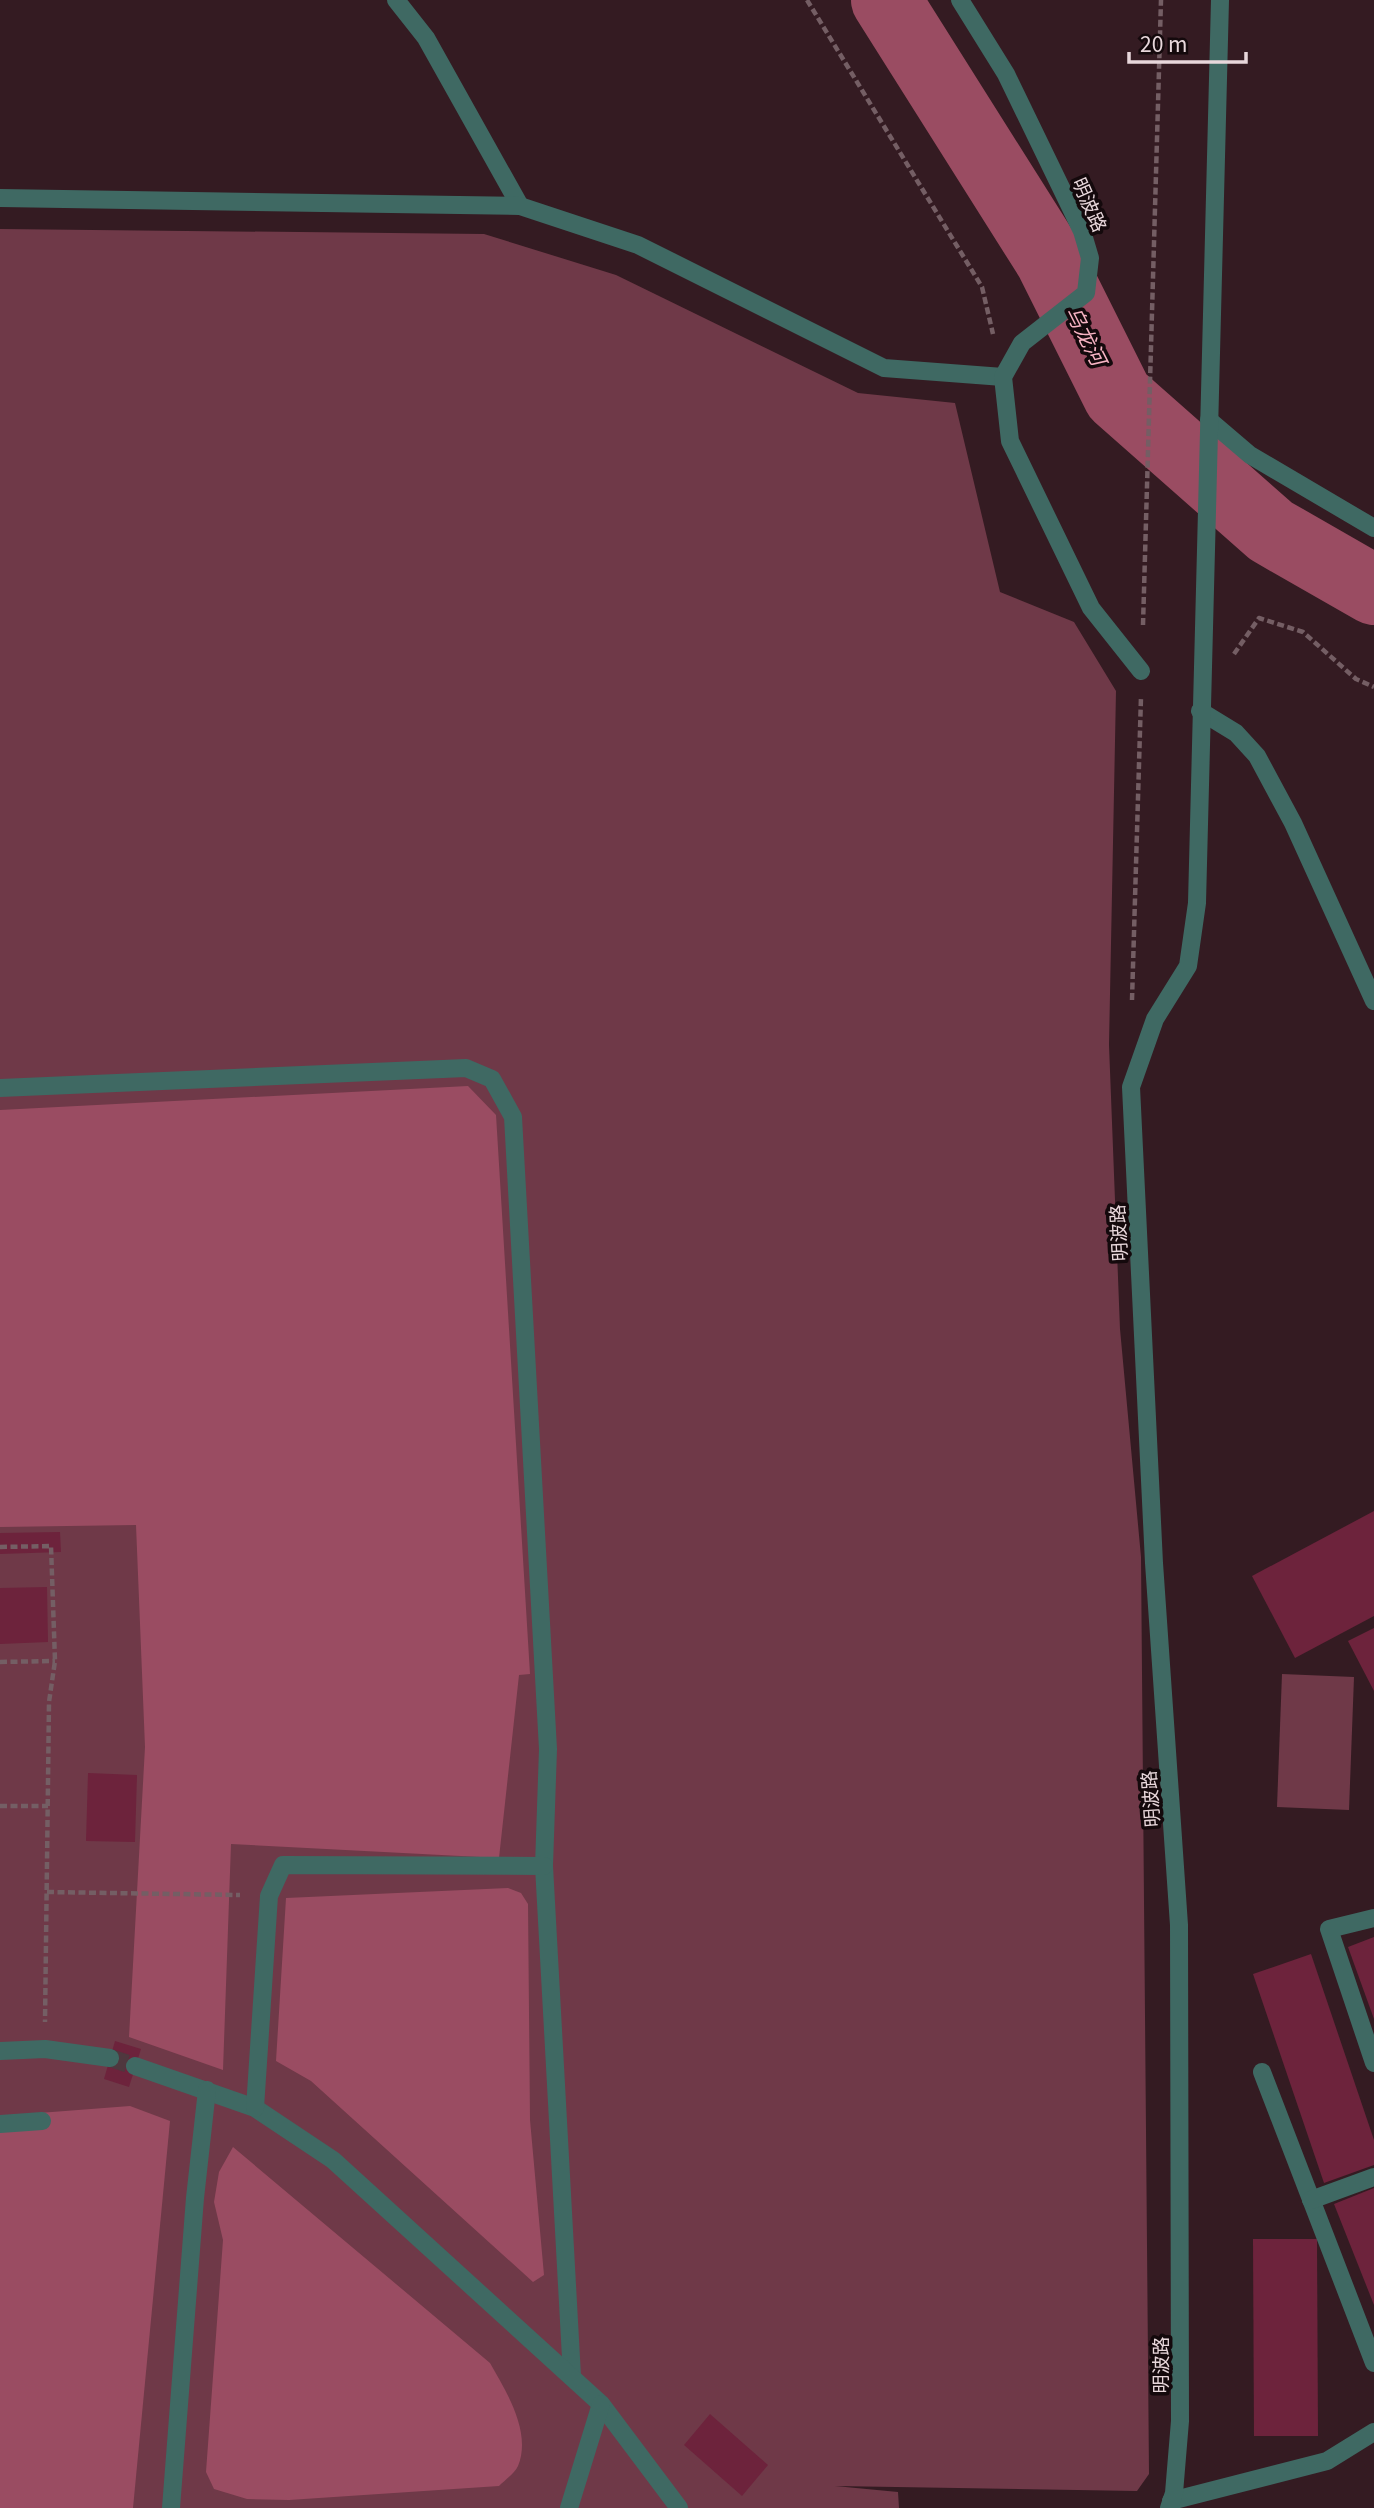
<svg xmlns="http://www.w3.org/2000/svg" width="1374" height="2508" font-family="Georgia,'Noto Sans SC',serif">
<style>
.green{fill:#6f3948}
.water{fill:#9a4c62}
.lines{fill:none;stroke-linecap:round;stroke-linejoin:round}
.river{stroke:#9a4c62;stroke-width:70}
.building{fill:#6d233c}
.pedestrian-tunnel{stroke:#4f373e;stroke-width:18;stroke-dasharray:18 9;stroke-linecap:butt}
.path{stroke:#745e64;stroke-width:4.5;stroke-dasharray:7 3.5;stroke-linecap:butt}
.service{stroke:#3f6963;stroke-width:18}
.pedestrian{stroke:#3f6963;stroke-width:18}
.minor{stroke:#3f6963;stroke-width:18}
.tertiary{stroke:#3f6963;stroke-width:18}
.labels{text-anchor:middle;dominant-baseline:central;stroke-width:7;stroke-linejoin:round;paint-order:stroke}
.street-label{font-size:19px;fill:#e8d7db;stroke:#14090c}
.water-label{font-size:21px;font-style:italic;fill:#f7b3c3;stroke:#14090c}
</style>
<rect width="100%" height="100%" fill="#341b22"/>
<g class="green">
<polygon points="0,229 484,234 616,275 858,393 955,403 1000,592 1074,622 1116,691 1109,1045 1120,1329 1141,1557 1149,2474 1137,2491 835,2486 898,2492 899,2508 0,2508"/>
<polygon points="1282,1674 1354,1677 1349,1810 1277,1807"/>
</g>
<g class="water">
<polygon points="468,1086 496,1115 530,1674 519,1675 499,1858 231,1844 223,2070 129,2037 145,1747 136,1525 0,1527 0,1110"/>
<polygon points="508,1888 521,1893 528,1904 530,2120 544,2275 533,2282 311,2081 276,2061 286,1898"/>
<polygon points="130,2106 170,2121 133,2508 0,2508 0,2116"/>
<path d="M 233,2147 L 490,2363 C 506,2391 532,2432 518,2466 C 515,2473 505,2480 499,2486 L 289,2500 L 247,2499 L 214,2489 L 206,2472 L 223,2240 L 214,2202 L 219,2172 Z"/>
</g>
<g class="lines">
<polyline class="river" points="886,0 1050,260 1118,396 1271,531 1374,590"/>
</g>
<g class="building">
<polygon points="1374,1511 1374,1616 1295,1658 1252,1576"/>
<polygon points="60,1532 61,1552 0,1554 0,1533"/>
<polygon points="47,1587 48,1642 0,1644 0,1588"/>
<polygon points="1374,1628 1374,1691 1348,1641"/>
<polygon points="88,1773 137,1775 135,1842 86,1841"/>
<polygon points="1374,1937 1374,2019 1348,1947"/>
<polygon points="1311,1954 1374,2140 1374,2165 1324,2183 1253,1974"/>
<polygon points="115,2041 141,2049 129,2087 104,2079"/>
<polygon points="1374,2188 1374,2305 1334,2204"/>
<polygon points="1253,2239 1317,2239 1318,2436 1254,2436"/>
<polygon points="710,2414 768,2465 742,2496 684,2445"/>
</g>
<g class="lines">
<polyline class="pedestrian-tunnel" points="110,2058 135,2066"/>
<g class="path">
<polyline points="807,0 982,287 993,334"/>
<polyline points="1143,625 1161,0"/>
<polyline points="1234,654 1259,618 1303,632 1356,679 1374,687"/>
<polyline points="1132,1000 1141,697"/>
<polyline points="0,1547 51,1546 55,1661 49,1702 45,2022"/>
<polyline points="0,1662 55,1661"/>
<polyline points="0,1806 48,1806"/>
<polyline points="47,1892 240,1895"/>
</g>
<g class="service">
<polyline points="396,0 426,38 520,206"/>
<polyline points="1209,420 1250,455 1374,528"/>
<polyline points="0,1088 466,1068 492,1079 513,1117 548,1749 544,1866 572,2376"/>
<polyline points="1374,1918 1329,1929 1374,2063"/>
<polyline points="1262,2072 1374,2363"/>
<polyline points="1311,2200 1374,2177"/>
<polyline points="1171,2501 1327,2461 1374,2432"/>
</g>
<g class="pedestrian">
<polyline points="0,2051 45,2049 110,2058"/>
<polyline points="135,2066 255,2108 333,2160 601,2404 679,2508"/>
<polyline points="255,2108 269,1896 283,1865 544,1866"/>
<polyline points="0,2124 42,2121"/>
<polyline points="171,2508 195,2198 207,2090"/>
<polyline points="569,2508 601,2404"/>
</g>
<g class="minor">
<polyline points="0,198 520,206 638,245 884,368 1003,377"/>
<polyline points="1200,711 1236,733 1257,756 1293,823 1374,1001"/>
</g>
<g class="tertiary">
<polyline points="960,0 1006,74 1082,231 1090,258 1086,293 1022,343 1003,377 1010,441 1091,608 1141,671"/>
<polyline points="1169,2508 1174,2493 1180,2421 1179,1925 1154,1563 1131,1087 1155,1019 1188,966 1197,903 1220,0"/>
</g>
</g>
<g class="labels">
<g class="street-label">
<text transform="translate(1091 204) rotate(66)">明波路</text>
<text transform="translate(1117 1233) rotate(-93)">明波路</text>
<text transform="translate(1149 1799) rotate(-94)">明波路</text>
<text transform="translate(1159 2365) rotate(-90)">明波路</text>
</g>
<g class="water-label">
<text transform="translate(1087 335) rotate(63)">乌龙河</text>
</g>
</g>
<path d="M1129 52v10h117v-10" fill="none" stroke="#e8d7db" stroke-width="3.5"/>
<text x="1140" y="52" font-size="21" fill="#e8d7db" stroke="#14090c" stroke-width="5" paint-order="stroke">20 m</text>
</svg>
